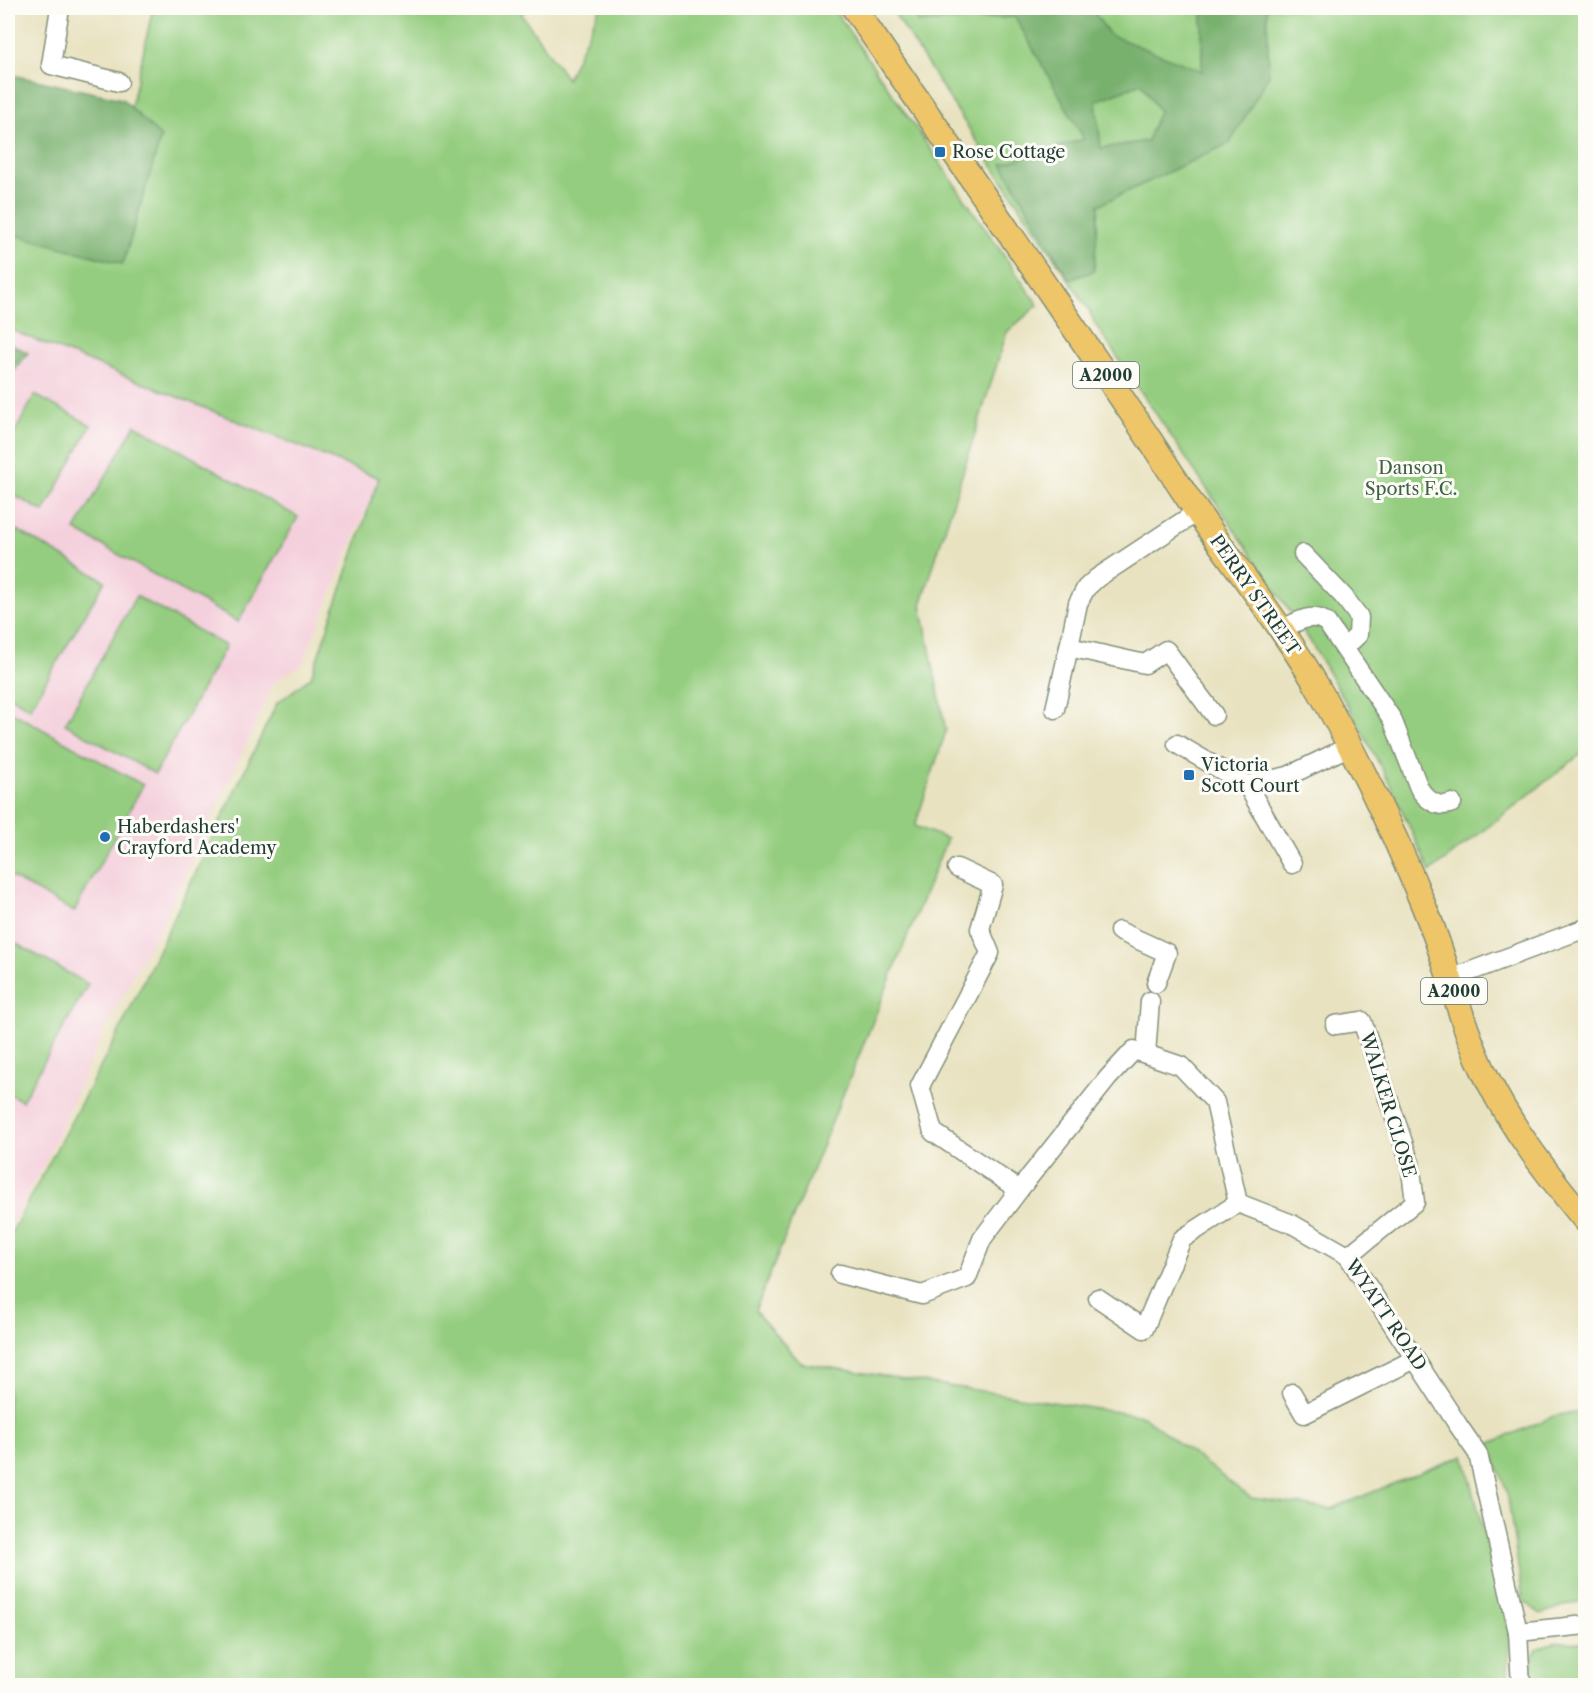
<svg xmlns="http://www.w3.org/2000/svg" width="1593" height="1693" font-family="'Libre Caslon Text',serif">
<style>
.built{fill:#f4cfdc}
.green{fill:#95cd80;stroke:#5a855a;stroke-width:1.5}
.forest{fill:#78b06e;stroke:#4c7651;stroke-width:1.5;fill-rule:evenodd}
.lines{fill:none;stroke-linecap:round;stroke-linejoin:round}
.minor-casing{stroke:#84907a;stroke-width:21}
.major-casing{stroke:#84907a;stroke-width:27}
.minor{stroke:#fff;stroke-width:18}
.major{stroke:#eec569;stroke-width:24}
.poi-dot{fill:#1f6fb2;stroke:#fdfcf7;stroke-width:2}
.labels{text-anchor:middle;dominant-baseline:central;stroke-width:6;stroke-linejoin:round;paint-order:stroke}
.shield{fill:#fdfcf7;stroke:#62766e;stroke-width:1.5}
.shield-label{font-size:16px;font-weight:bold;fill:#1f3d34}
.poi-label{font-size:18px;fill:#1f3d34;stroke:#fdfcf7;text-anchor:start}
.park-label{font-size:18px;fill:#3c6147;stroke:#fdfcf7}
.street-label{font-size:18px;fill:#1f3d34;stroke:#fdfcf7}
</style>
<rect width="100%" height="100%" fill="#fdfcf7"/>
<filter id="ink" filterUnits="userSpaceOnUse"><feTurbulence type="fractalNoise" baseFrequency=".0167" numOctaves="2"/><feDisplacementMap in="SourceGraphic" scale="12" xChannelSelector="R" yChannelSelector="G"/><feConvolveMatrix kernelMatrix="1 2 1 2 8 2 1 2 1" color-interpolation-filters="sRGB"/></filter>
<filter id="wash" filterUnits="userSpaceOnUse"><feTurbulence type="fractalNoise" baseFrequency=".008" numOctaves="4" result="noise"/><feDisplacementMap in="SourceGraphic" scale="24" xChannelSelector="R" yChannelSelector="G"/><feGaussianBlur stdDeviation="1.35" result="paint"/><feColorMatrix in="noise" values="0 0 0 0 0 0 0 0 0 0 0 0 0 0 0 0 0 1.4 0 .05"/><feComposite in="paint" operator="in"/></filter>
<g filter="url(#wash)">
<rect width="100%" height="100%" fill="#e8e2c0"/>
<polygon class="built" points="8,329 379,478 302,665 278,679 275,683 273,683 249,738 156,937 154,936 103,1033 43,1167 8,1231"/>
<g class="green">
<polygon points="153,8 525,8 522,15 567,79 600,8 833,8 1038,305 1007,332 921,605 946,731 915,826 947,839 755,1311 801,1363 1143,1416 1251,1498 1331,1509 1464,1455 1509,1630 1508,1685 8,1686 8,1239 117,1036 277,703 311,677 379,478 8,329 8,211 101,222 133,98"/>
<polygon points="891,8 1585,8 1585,751 1430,872 1391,786 1352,713 1310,641 1095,324 1089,310 991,163"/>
<polygon points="35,395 91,425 44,512 8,492 8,445"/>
<polygon points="135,425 298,517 238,622 75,530"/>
<polygon points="17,530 105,581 30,708 8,695 8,545"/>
<polygon points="136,596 226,646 155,774 65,724"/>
<polygon points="8,710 143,785 74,912 8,875"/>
<polygon points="8,939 88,984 22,1101 8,1093"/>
<polygon points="1585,1410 1585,1600 1540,1614 1523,1600 1507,1492 1489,1444 1554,1416"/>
<path d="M 1562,1642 L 1585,1643 L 1585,1685 L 1532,1685 C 1532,1656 1528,1645 1562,1642 Z"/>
</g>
<g class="forest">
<path d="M 909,8 L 1091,8 L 1110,35 L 1202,71 L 1202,8 L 1267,8 L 1269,75 L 1230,143 L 1099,205 L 1094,271 L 1069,280 L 1002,164 L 1084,139 L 1015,17 L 919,23 ZM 1141,83 L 1159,111 L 1147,141 L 1101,148 L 1096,101 Z"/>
<polygon points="8,74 122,99 161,137 123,264 8,233"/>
<polygon points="8,342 28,353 8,379"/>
</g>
</g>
<g filter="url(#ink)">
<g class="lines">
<g class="minor-casing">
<g id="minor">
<polyline points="60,8 51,65 119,82"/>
<polyline points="1197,512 1097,578 1086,588 1078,603 1069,647 1145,664 1166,650 1214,715"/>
<polyline points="1303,554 1344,597 1359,617 1358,635 1344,648"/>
<path d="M 1281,630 C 1296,622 1313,611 1327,623 L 1392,719 L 1419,788 C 1426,800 1439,809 1452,803"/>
<polyline points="1055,709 1069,647"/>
<polyline points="1177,744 1247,785 1292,864"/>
<polyline points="1247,785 1288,776 1350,746"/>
<polyline points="957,868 993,885 980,929 990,953 920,1086 933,1132 1019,1190"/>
<polyline points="1119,931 1167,953 1156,983"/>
<polyline points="1450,979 1586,928"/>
<polyline points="1335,1025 1362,1021 1410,1163 1415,1202 1348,1256"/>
<polyline points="1146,1054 1150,1001"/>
<polyline points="840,1274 922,1295 967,1278 982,1239 1019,1190 1108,1078 1134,1050 1181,1066 1215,1102 1238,1203 1292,1224 1348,1256 1458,1425 1478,1454 1518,1632 1521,1686"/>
<polyline points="1098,1298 1144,1329 1182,1239 1238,1203"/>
<polyline points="1292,1393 1304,1414 1415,1359"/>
<polyline points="1518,1632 1586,1625"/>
</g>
</g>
<g class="major-casing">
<path id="major" d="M 854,8 C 949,145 1044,282 1137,421 C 1157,450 1176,481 1196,510 C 1238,571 1285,629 1321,693 C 1362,766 1399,842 1429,919 C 1450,972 1462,1029 1488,1080 C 1514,1132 1549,1176 1586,1221"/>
</g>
<use href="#minor" class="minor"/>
<use href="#major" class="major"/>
</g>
</g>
<g class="poi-dot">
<rect x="934" y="146" width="12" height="12" rx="3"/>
<rect x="1183" y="769" width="12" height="12" rx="3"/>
<circle cx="105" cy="837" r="6"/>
</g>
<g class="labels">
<g class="shield">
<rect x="1073" y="362" width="66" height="26" rx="4.5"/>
<rect x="1421" y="978" width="66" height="26" rx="4.5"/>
</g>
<g class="shield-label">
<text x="1106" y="375">A2000</text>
<text x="1454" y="991">A2000</text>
</g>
<g class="poi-label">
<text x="952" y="152">Rose Cottage</text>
<text x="1201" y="765">Victoria<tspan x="1201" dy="21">Scott Court</tspan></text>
<text x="117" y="827">Haberdashers'<tspan x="117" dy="21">Crayford Academy</tspan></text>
</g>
<g class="park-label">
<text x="1411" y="468">Danson<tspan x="1411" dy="21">Sports F.C.</tspan></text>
</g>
<g class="street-label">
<text transform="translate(1255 595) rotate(55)">PERRY STREET</text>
<text transform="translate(1388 1105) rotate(73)">WALKER CLOSE</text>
<text transform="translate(1386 1315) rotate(56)">WYATT ROAD</text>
</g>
</g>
<rect width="1593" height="1693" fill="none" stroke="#fdfcf7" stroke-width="30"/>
</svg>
